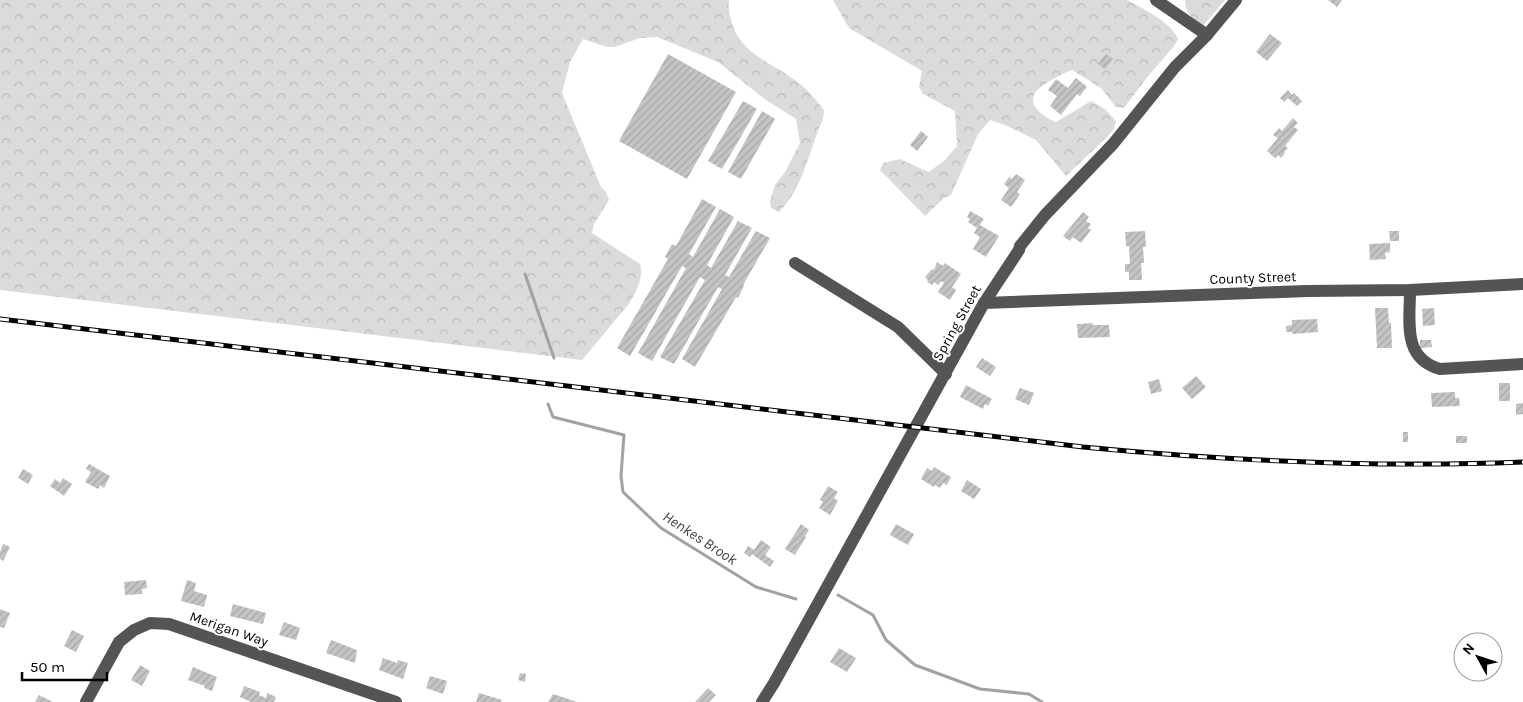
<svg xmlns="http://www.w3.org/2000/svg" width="1523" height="702" font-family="Karla,sans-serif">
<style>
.forest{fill:url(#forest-crowns)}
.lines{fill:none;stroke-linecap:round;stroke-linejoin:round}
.stream{stroke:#a2a2a2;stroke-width:3}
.building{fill:url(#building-hatch)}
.minor{stroke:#545454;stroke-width:12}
.rail-casing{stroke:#000;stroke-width:5}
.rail{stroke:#fff;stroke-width:3;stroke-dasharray:9;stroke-linecap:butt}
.labels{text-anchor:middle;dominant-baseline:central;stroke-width:4;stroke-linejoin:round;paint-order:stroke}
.street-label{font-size:14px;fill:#000;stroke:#fff}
.water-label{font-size:15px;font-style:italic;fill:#434343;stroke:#fff}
</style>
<defs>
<pattern id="forest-crowns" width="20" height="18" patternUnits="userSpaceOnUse" patternTransform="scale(1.25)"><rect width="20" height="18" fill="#dbdbdb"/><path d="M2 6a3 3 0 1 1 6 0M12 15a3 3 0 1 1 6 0" fill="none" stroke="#bababa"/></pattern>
<pattern id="building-hatch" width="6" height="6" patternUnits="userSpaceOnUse" patternTransform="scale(1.25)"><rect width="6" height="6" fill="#c4c4c4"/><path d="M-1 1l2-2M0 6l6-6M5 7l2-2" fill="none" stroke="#a7a7a7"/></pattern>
</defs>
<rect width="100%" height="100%" fill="#fff"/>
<g class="forest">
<path d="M 0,0 L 729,0 C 728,10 730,17 733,26 C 742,53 768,61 789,76 C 803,85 815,97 824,111 L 823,119 C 808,151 805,186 779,212 L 771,208 L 770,201 L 775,185 L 785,172 L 800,143 L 796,119 L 766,100 L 718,62 L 657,37 L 640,38 L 615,47 L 607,47 L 583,39 L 570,62 L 562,93 L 601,187 L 606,192 L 609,200 L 594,224 L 592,233 L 640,264 C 644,277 636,293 628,305 L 582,360 L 0,290 Z"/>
<path d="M 833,0 L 1127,0 C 1143,9 1171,22 1178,39 L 1174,46 L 1145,80 L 1124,108 L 1116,107 L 1101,88 L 1072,70 C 1063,73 1040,85 1035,93 C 1027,106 1046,118 1056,122 L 1091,101 L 1105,109 L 1116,121 L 1114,129 L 1109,135 L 1066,176 L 1036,140 L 1005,125 L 990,120 L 978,134 L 951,195 L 944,198 L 925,216 L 880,170 L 883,163 L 900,159 L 915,166 L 929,172 L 945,160 L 957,146 L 955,111 L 923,94 L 919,87 L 922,71 L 849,28 Z"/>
<path d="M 1185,0 L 1225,0 L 1202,27 C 1193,18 1185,13 1185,0 Z"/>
</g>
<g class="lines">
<g class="stream">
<polyline points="525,274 554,358"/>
<polyline points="548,404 553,417 624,435 621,476 623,492 661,528 756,587 796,599"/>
<polyline points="838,595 873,615 886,640 915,665 980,689 1029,694 1042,702"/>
</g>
</g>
<g class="building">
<polygon points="1328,0 1342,0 1337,7"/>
<polygon points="1270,34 1282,43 1267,61 1256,52"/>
<polygon points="668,54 736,92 687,179 619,141"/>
<polygon points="1106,54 1113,59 1105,69 1098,64"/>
<polygon points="1076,78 1087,87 1080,96 1077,94 1061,115 1050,106 1057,96 1048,90 1056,79 1068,88"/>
<polygon points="1288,90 1292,95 1294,93 1302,101 1297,106 1288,98 1284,102 1280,98"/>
<polygon points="743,101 757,109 722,169 708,161"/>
<polygon points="762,111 775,119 741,179 728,172"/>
<polygon points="1293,118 1298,123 1294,127 1298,130 1285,146 1288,148 1284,152 1285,153 1281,158 1278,155 1275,158 1267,151 1278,138 1273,135 1279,128 1282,131"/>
<polygon points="921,131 928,137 917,151 910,145"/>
<polygon points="1016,174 1025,180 1017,192 1020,194 1011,207 1001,200 1009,188 1004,184 1009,177 1012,179"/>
<polygon points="702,199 716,207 689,254 693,257 720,209 734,217 707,265 711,268 738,221 752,228 725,275 729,277 756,231 770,238 743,285 744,286 738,298 736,297 695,367 682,359 722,289 718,287 674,364 660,357 705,280 700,277 652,361 638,353 686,268 682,266 630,356 617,348 668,259 665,257 672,244 676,246"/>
<polygon points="970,211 984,219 980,225 999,236 986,257 973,249 980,237 974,233 977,228 968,222 970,219 967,217"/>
<polygon points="1083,212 1089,217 1086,221 1091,224 1088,228 1091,230 1081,243 1073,237 1070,241 1063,236"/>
<polygon points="1145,231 1146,247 1143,247 1144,263 1141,263 1142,280 1129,280 1129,272 1125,272 1125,264 1130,264 1129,246 1126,246 1125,232"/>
<polygon points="1389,231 1399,231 1399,241 1390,241"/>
<polygon points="1390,243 1390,252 1385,253 1386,259 1370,260 1369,244"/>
<polygon points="937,262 943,266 945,263 961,274 952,287 956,290 950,300 938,292 944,283 941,281 938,285 934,282 932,285 927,282 928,280 925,277 932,269 934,270"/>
<polygon points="1375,308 1388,308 1389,323 1391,323 1392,348 1377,348"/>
<polygon points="1434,308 1435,325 1423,326 1422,309"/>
<polygon points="1317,319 1318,332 1293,334 1292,332 1286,332 1286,326 1292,325 1292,320"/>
<polygon points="1093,323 1092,325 1109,325 1110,337 1078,338 1077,324"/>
<polygon points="1420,340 1431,340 1432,347 1420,348"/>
<polygon points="982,358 996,367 990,376 976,367"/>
<polygon points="1196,376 1206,387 1192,399 1182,388"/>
<polygon points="1159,379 1162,391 1151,394 1148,382"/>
<rect x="1499" y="383" width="11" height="18"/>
<polygon points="966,385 992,399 988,406 985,404 983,409 960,397"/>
<polygon points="1020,388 1034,393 1029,405 1015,399"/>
<polygon points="1455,392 1455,398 1459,398 1460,406 1432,407 1431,393"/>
<polygon points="1523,403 1523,414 1516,415 1516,404"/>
<rect x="1403" y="432" width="5" height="10"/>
<rect x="1456" y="436" width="11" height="7"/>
<polygon points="89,464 110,476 104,488 100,485 98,489 85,482 91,472 86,469"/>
<polygon points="934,467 951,477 947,485 943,483 940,488 935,485 934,487 921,479 927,468 932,471"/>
<polygon points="23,469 33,475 28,484 18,478"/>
<polygon points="63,478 72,484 64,496 50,486 55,479 60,483"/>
<polygon points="967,480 981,489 974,499 961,491"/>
<polygon points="828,486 838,492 834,498 838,501 830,515 819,508 823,502 820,500"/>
<polygon points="801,524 809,530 805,536 806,537 795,555 785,549"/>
<polygon points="896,524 914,534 908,545 890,535"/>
<polygon points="761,540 771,547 765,555 774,561 770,567 752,554 750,557 744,553 748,546 754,550"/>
<polygon points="3,544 10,547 3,561 0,559 0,552"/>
<polygon points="146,580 147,588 142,589 142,594 125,595 124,582"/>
<polygon points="187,580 196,583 194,591 207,595 204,607 181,601"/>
<polygon points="233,604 266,613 263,624 230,616"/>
<polygon points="0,609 10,613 4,628 0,627"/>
<polygon points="284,622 300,628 296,640 279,635"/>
<polygon points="72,630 84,636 76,652 64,646"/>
<polygon points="331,640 357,650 355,663 326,653"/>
<polygon points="839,648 856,658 847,672 830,662"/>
<polygon points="383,658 397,663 398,660 408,663 403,679 379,670"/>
<polygon points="140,665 150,671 142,686 131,680"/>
<polygon points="193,667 217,677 212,691 204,688 205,686 188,680"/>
<polygon points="520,673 526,674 525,682 518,680"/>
<polygon points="430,676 447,681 443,694 426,688"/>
<polygon points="244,686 260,692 259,695 266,698 267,693 276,697 274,702 251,702 240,697"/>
<polygon points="708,688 716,695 709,702 695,702"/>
<polygon points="479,693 502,700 501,702 476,702"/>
<polygon points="553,694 577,702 548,702"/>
<polygon points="39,695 53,702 35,702"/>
</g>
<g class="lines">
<g class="minor">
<polyline points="1156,0 1207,35"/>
<polyline points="795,263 898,327 946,374"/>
<path d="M 1410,290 C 1410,322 1402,358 1440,369 L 1523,364"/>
<polyline points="984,303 1307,291 1410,290 1523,284"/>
<polyline points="86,702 119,642 134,630 150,623 169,624 396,702"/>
<polyline points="762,702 774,683 984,303 1019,250 1020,246 1045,215 1113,144 1175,67 1207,35 1236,0"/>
</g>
<g class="rail-casing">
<path id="rail" d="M 0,319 L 1083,447 C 1230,461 1376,468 1523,462"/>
</g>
<use href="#rail" class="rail"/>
</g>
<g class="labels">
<g class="street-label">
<text transform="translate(1253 278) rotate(-2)">County Street</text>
<text transform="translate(957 323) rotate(-61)">Spring Street</text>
<text transform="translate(229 629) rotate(19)">Merigan Way</text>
</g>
<g class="water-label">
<text transform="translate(700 538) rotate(33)">Henkes Brook</text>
</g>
</g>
<g transform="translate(1478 657) rotate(310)"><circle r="24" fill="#ffffff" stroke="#999999"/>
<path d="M0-4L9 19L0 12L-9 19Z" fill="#000000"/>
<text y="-8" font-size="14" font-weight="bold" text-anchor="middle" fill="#000000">N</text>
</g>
<path d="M22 672v8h85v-8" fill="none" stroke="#000000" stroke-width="2.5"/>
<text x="30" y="672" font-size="15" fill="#000000" stroke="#ffffff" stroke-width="4" paint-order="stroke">50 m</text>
</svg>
